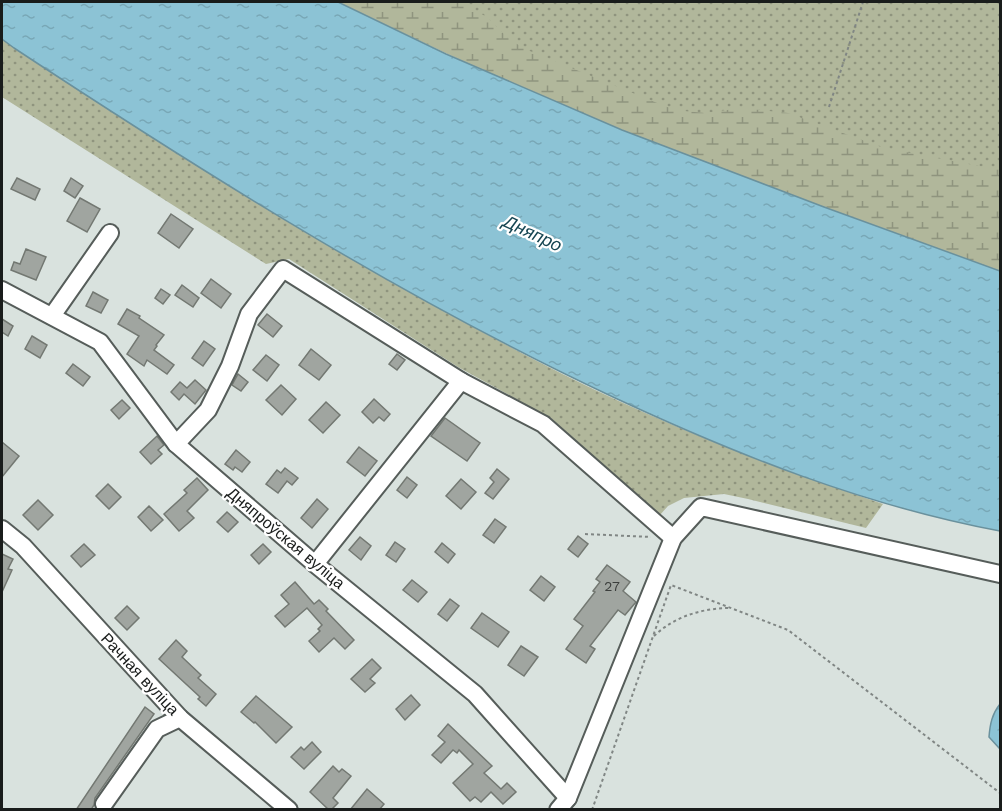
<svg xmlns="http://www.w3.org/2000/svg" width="1002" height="811" font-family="'Work Sans',sans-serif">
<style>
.grass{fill:url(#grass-dots)}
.wetland{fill:url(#wetland-marsh)}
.water{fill:url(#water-ripples);stroke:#6a919d;stroke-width:1.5}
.building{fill:#a0a5a0;stroke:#737872;stroke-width:1.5}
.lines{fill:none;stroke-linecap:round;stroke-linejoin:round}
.minor-casing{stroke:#565d5a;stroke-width:20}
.path{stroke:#808684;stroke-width:2;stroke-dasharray:3 3;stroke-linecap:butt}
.minor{stroke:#fff;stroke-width:16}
.labels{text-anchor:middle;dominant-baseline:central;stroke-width:4.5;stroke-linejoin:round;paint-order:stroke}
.number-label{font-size:14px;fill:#3b3e3c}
.street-label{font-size:16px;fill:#191c1b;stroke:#fff}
.water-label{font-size:18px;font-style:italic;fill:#154552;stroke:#fff}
</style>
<defs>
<pattern id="grass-dots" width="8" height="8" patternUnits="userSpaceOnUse" patternTransform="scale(1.5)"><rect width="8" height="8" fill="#b1b79b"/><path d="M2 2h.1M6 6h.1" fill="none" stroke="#8f947e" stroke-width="1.8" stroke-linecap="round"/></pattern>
<pattern id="wetland-marsh" width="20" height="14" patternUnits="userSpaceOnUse" patternTransform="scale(1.5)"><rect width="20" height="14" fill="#b1b79b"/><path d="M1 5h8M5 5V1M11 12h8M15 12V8" fill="none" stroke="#8f947e"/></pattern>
<pattern id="water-ripples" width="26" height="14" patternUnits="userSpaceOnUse" patternTransform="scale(1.5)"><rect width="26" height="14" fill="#8cc3d5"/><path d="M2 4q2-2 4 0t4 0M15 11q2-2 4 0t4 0" fill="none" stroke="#78a7b6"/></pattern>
</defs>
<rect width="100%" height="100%" fill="#d9e2de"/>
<g class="grass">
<polygon points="338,2 1000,2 1000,271 824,207 622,130"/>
<path d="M 2,39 C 175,154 351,264 535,360 C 646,418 764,464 883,504 L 866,528 L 748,499 L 724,494 L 684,498 L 668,506 L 659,516 L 551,418 L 458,367 L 289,259 L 266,264 L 2,97 Z"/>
</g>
<path class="wetland" d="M 338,2 L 459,2 L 487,17 L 509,39 L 525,49 L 667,107 L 684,111 L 705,113 L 742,108 L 788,113 L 884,148 L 1000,170 L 1000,271 C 874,225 747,181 623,131 C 526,92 432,47 338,2 Z"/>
<g class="water">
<path d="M 2,2 L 338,2 L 446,54 L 622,130 L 824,207 L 1000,271 L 1000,531 C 866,506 737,455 613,397 C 404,299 207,175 14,48 L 2,39 Z"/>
<path d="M 1000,704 L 1000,749 L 989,737 C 990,724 992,714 1000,704 Z"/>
</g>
<g class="building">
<polygon points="17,178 40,189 35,200 11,189"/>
<polygon points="71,178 83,186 75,198 64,191"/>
<polygon points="80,198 100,209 87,232 67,221"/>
<polygon points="171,214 193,229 179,248 158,233"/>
<polygon points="26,249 46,257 36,280 11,270 14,262 20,264"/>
<polygon points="211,279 231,294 221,308 201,293"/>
<polygon points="182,285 199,298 193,307 175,295"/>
<polygon points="161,289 170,295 163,304 155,298"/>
<polygon points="93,292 108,300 101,313 86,306"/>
<polygon points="127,309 140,316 139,318 164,335 156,345 157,346 154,350 174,365 167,374 147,360 144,366 127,354 139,336 118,324"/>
<polygon points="267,314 282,326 273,337 258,325"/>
<polygon points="2,319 13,326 8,336 2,332"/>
<polygon points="32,336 47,345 40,358 25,349"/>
<polygon points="204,341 215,349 203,366 192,358"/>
<polygon points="311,349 331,365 319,380 299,365"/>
<polygon points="397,354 405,360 397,370 389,364"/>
<polygon points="266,355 279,365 267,381 253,370"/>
<polygon points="73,364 90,377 83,386 66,373"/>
<polygon points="238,374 248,382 241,391 232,385"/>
<polygon points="195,380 206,390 195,404 184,394 179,400 171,392 180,382 187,388"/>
<polygon points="281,385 296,399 282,415 266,400"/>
<polygon points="374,399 390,414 384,421 379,417 373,423 362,412"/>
<polygon points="122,400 130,408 119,419 111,410"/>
<polygon points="326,402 340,415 323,433 309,420"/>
<polygon points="445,418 480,443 467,461 431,436"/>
<polygon points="157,436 164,445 158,450 162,454 151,464 140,452"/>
<polygon points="2,442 19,456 2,477"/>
<polygon points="359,447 377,461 365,476 347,462"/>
<polygon points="236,450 250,462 242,472 235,467 233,470 225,464"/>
<polygon points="285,468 298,478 292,485 287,481 278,493 266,484 277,470 281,473"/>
<polygon points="497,469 509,479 493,499 485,493 494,482 490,478"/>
<polygon points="407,477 417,485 407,498 397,490"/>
<polygon points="197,478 208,490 187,511 194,518 179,531 164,514 187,493 184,490"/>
<polygon points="461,479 476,492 461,509 446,496"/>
<polygon points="108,484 121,497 109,509 96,496"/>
<polygon points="317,499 328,509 312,528 301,518"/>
<polygon points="38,500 53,515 38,530 23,515"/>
<polygon points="149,506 163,520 151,531 138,517"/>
<polygon points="227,512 238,522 228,532 217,522"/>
<polygon points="495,519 506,527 494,543 483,535"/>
<polygon points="578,536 588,544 578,557 568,549"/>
<polygon points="360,537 371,546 361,560 349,550"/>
<polygon points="395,542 405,549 396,562 386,555"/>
<polygon points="442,543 455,554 448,563 435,552"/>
<polygon points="84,544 95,555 81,567 71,556"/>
<polygon points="263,544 271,552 259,564 251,555"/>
<polygon points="2,554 13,559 8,569 12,570 2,592"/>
<polygon points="607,565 630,582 623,591 636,602 625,615 618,610 590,646 595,649 586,663 566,649 583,626 574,619 595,592 593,591 600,582 596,579"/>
<polygon points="541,576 555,587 544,601 530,590"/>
<polygon points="412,580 427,592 418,602 403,590"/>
<polygon points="295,582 314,604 319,600 328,609 326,611 354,640 345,649 334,638 319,652 309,641 320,631 318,629 322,625 307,608 285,627 275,616 289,604 281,595"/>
<polygon points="450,599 459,606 447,621 438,614"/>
<polygon points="127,606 139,618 127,630 115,618"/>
<polygon points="482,613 509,632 498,647 471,628"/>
<polygon points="176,640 187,651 182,657 201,675 198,678 216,694 206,706 198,699 200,697 159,659"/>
<polygon points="521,646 538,657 524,676 508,665"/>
<polygon points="372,659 381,668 370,679 375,683 365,692 351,679"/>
<polygon points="411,695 420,705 405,720 396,709"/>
<polygon points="256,696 292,727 276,743 255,722 254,723 241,712"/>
<polygon points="145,707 154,714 95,798 94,805 91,810 76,810"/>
<polygon points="448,724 492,766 484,773 501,789 507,783 516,792 503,804 491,792 481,802 475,797 470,801 453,783 473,764 459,750 457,753 453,750 441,763 432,755 445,742 438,736"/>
<polygon points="312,742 321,752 304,769 291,757 301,747 304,750"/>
<polygon points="333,766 339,772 342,769 351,776 333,798 338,803 331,810 329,810 310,792"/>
<polygon points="367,789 384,804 379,810 350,810"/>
</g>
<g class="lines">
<g class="minor-casing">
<g id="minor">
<polyline points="2,290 100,342 176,444 315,564 475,694 568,798"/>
<polyline points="52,316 110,233"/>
<polyline points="461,381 543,424 673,538"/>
<polyline points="176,444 208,410 230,366 249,314 283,269 461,381 315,564"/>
<polyline points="2,529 23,546 180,718 289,810"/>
<polyline points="104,804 157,729 180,718"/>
<polyline points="558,810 568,798 673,538 701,507 1000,574"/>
</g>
</g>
<g class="path">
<polyline points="829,107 863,2"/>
<polyline points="585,534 651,537"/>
<path d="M 654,636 C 675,616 703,608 731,608"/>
<polyline points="592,810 671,585 788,630 1000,793 1000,798"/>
</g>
<use href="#minor" class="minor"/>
</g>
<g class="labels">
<g class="number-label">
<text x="612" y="586">27</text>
</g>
<g class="street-label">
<text transform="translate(286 538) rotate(40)">Дняпроўская вуліца</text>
<text transform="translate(140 674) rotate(47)">Рачная вуліца</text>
</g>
<g class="water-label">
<text transform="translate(533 233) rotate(25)">Дняпро</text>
</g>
</g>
<rect width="1002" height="811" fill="none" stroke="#191c1b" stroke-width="6"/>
</svg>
